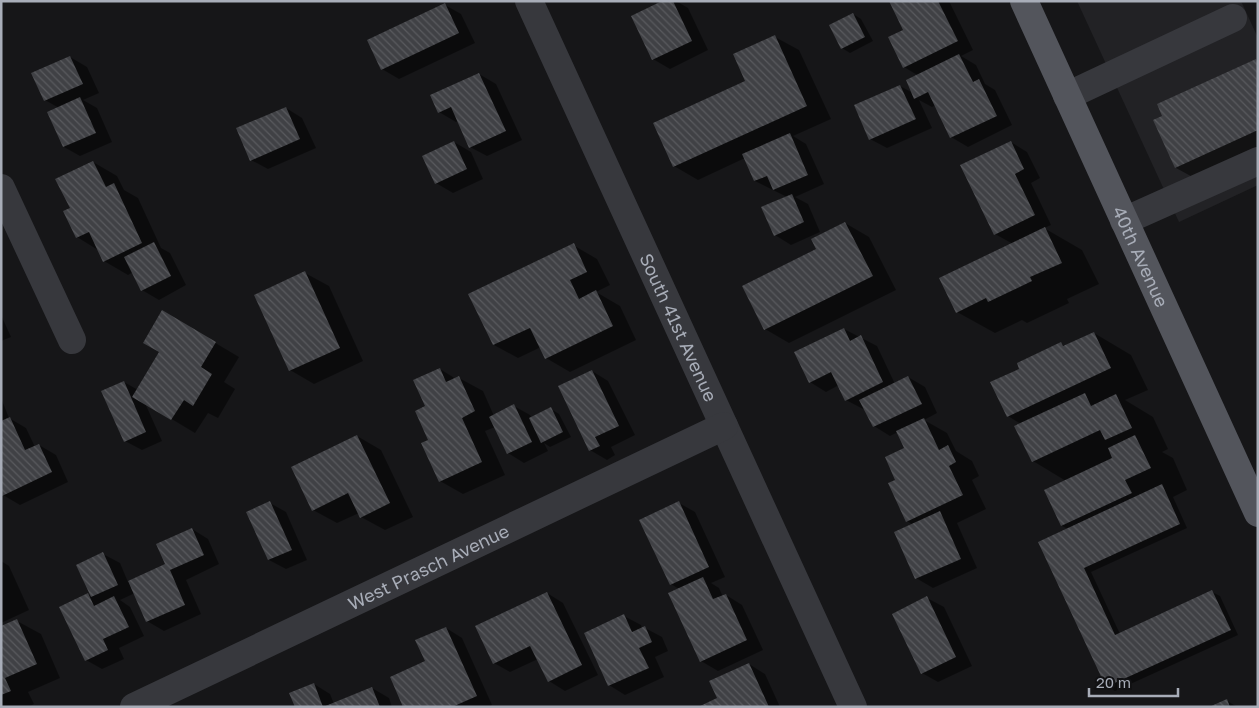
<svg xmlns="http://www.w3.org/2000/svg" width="1259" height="708" font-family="'Golos Text',sans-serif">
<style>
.built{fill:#222225}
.shadow{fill:#0007}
.building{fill:url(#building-back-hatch)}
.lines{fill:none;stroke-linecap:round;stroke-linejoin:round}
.minor{stroke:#37383d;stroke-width:28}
.major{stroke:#53555c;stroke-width:28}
.labels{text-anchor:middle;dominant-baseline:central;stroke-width:5;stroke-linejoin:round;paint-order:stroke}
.street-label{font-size:18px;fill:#a8adb8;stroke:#111113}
</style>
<defs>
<pattern id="building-back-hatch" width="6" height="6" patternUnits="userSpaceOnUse" patternTransform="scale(1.25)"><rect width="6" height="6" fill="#404145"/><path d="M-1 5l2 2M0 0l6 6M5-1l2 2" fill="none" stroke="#595a5e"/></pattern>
</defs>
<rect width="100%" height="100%" fill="#161618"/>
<polygon class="built" points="1077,1 1241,1 1258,38 1258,185 1179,222"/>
<g class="shadow">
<polygon points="665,1 676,1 688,8 708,50 670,69 653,59"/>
<polygon points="890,1 949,1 973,50 961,56 976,65 985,84 995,90 1012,125 968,147 951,137 936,105 932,107 919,100 932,128 887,148 870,139 900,86 913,93 919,76 904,67 905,31"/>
<polygon points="445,5 461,14 475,43 399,79 382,69 369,41"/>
<polygon points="853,14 861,19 873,41 850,53 842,48"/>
<polygon points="775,37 799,50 831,119 793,136 806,144 824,184 795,197 808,204 820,232 791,245 775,235 787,197 755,181 745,158 698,180 674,166 747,82"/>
<polygon points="70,57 87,67 99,93 83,100 97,108 112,142 80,156 64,147 59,108 45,100"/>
<polygon points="1256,60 1258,62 1258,154 1200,181 1176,168 1164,116"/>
<polygon points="479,74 496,84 522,140 487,156 470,147 458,121 456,122 439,112"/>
<polygon points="286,108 302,118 316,148 268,169 251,160"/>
<polygon points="454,142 471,152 483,179 453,193 436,183"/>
<polygon points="1011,142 1027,152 1040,178 1031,183 1051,225 1044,228 1082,250 1099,284 1067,299 1069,303 1027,323 1022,320 995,333 957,312 1013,244 995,234"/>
<polygon points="93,162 117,176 124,190 138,198 161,248 170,253 186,285 159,300 142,290 133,272 128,275 104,261 98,250 77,237 71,209"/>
<polygon points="845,223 869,237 896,290 789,343 765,329 818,250"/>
<polygon points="573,245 597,259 610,285 596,292 620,306 636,340 570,372 546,358 541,347 518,358 494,345"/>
<polygon points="305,273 329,286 363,361 314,384 290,370"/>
<polygon points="163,312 239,357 224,382 235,389 218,418 208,413 195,433 145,403 162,441 142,450 125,441 124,382 138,390 161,352"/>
<polygon points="1,315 11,337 1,341"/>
<polygon points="844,329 877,346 895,384 908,377 925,387 937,413 924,420 947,433 956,451 972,461 979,476 972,480 986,509 957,523 977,568 933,588 916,578 913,525 907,521 897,480 906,448 898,432 890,436 874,426 865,408 863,409 846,400 839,385 826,392 810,382"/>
<polygon points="1094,333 1131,355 1148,390 1125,400 1153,417 1168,449 1162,452 1173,458 1187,490 1173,497 1187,528 1091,572 1120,634 1212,592 1220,596 1238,635 1115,691 1107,686 1068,529 1062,526 1046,490 1066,481 1033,461 1021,424 1008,416 1021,369 1061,344 1065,346"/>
<polygon points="440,369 456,379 459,378 483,391 494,416 514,406 530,415 532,418 551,409 559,414 571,437 550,447 544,443 548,451 524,463 508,453 495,427 485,431 505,475 463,494 440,481 430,440 427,407"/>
<polygon points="592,371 608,381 635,435 611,447 615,455 607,460 590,450"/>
<polygon points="1,398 9,418 26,428 35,447 39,445 56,455 68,482 20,505 3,495 1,491"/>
<polygon points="357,436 381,450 413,517 385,530 361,517 359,513 337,523 313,510"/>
<polygon points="270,503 286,512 307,560 286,569 269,560 248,512"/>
<polygon points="679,503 695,512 725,577 711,583 719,588 723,597 726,595 742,605 763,650 718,671 701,661 679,589 671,584"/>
<polygon points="192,529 208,539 219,564 186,580 201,614 164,631 147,621 135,593 120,600 130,607 144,636 119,648 124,659 102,669 86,660 88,594 92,597 78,565 103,554 120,563 128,582 167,565"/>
<polygon points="1,561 9,566 29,610 1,623"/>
<polygon points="547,593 563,603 598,675 565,691 549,681 538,659 510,672 494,663"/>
<polygon points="927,598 944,607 972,666 938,682 922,673"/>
<polygon points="624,616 641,625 642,629 645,628 662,637 668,651 655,657 664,677 625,695 609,685"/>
<polygon points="17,621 41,634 60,678 28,692 34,704 28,707 1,707 1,627"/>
<polygon points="446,628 462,638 492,705 489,707 405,707 427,662"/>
<polygon points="749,664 765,674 780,707 700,707 718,698"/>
<polygon points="314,684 330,694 334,704 372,688 389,698 392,707 296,707"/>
<polygon points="1226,700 1237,707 1212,707"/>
</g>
<g class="building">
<polygon points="662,1 673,1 692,41 652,60 631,16"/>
<polygon points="889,1 938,1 958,41 903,68 888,37 903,30"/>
<polygon points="445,3 459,33 381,70 367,40"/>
<polygon points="853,13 865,37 841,49 829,25"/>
<polygon points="775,35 807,106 673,167 653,123 745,81 733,54"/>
<polygon points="959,54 973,82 979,79 997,116 950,138 928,92 914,99 906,80"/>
<polygon points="70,56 83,84 44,101 31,73"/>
<polygon points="1256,59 1258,63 1258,130 1175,168 1153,120 1162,116 1157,104"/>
<polygon points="479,73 506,131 469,148 451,107 438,113 430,95"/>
<polygon points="900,85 916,119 869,140 854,105"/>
<polygon points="80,97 96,133 63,147 47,112"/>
<polygon points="286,107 300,139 250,161 236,128"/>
<polygon points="790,133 808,175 773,190 767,176 754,181 742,154"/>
<polygon points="454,141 467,169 435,184 422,156"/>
<polygon points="1011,141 1024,169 1015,174 1035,215 994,235 960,165"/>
<polygon points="93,161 106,187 114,183 142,243 103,262 89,232 76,238 63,211 70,208 55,179"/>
<polygon points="792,194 804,222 774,236 761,207"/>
<polygon points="845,222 873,276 764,330 742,286 816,249 811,239"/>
<polygon points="1045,227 1062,263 1030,277 1032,281 988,302 986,298 956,313 939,278"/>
<polygon points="154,242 171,276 141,291 124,257"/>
<polygon points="574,243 587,272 570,280 579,299 596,290 613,326 545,359 530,328 493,345 468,294"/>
<polygon points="305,271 340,348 289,371 254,295"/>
<polygon points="162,310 216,342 201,367 212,374 193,406 184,400 171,420 132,397 159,352 143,343"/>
<polygon points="844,328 850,341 861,335 883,382 845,401 831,372 809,383 794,352"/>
<polygon points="1094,332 1111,368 1007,417 990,382 1019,369 1017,363 1061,342 1063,346"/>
<polygon points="440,368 446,382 459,376 475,411 462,418 482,462 439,482 421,443 428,440 415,411 425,406 413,380"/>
<polygon points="592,370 619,426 595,437 600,446 589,451 558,386"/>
<polygon points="908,376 922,404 873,427 859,400"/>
<polygon points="124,381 146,432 124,442 101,391"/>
<polygon points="1085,393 1091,406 1116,394 1132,428 1105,440 1100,430 1032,462 1014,426"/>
<polygon points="514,404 532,442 507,454 489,417"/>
<polygon points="551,407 563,432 541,443 529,418"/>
<polygon points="10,417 25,450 39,444 52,472 2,496 1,421"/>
<polygon points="924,418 939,450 948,445 956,462 949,466 963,495 906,522 888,483 895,480 885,457 904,448 896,431"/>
<polygon points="357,435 390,503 360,518 348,493 312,511 291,467"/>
<polygon points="1135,435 1151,468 1125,480 1132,493 1061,526 1044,490 1112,458 1108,448"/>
<polygon points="1162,484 1180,524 1084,568 1115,635 1212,590 1231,630 1106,687 1038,542"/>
<polygon points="270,501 292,550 268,560 246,512"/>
<polygon points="679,501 709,567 670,585 639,520"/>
<polygon points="940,511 961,559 915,579 894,532"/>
<polygon points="192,528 204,555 170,570 185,605 146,622 128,581 165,564 156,544"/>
<polygon points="103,552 118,585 91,597 76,565"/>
<polygon points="703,577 713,599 726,594 747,640 700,662 668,593"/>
<polygon points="547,592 582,665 548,682 530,646 493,664 475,626"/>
<polygon points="88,593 94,606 114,596 129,627 103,639 108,650 85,661 59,607"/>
<polygon points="927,596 956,657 921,674 892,614"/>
<polygon points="624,614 632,632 645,626 652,642 639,648 649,668 608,686 584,633"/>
<polygon points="17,619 37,664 5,678 11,691 1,695 1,626"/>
<polygon points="446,627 477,696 452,707 403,707 390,677 425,661 415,640"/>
<polygon points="749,663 769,707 698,707 717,698 709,681"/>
<polygon points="314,683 323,707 372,687 380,707 295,707 289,693"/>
<polygon points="1227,699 1230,707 1209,707"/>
</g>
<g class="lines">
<g class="minor">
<path id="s1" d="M 529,1 L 853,707"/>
<polyline points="1067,96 1233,18"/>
<polyline points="1,188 72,340"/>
<polyline points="1124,221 1258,161"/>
<path id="s2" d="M 134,707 L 724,426"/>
</g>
<path class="major" id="s3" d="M 1024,1 L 1258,513"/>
</g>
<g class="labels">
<g class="street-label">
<text stroke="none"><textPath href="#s3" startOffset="281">40th Avenue</textPath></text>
<text stroke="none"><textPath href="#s1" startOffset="359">South 41st Avenue</textPath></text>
<text stroke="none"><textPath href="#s2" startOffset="326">West Prasch Avenue</textPath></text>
</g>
</g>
<rect width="1259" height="708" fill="none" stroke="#a8adb8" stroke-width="5"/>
<path d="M1089 688v8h89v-8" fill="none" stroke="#a8adb8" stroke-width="2.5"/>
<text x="1096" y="688" font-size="15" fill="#a8adb8" stroke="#111113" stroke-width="4" paint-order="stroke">20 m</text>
</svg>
